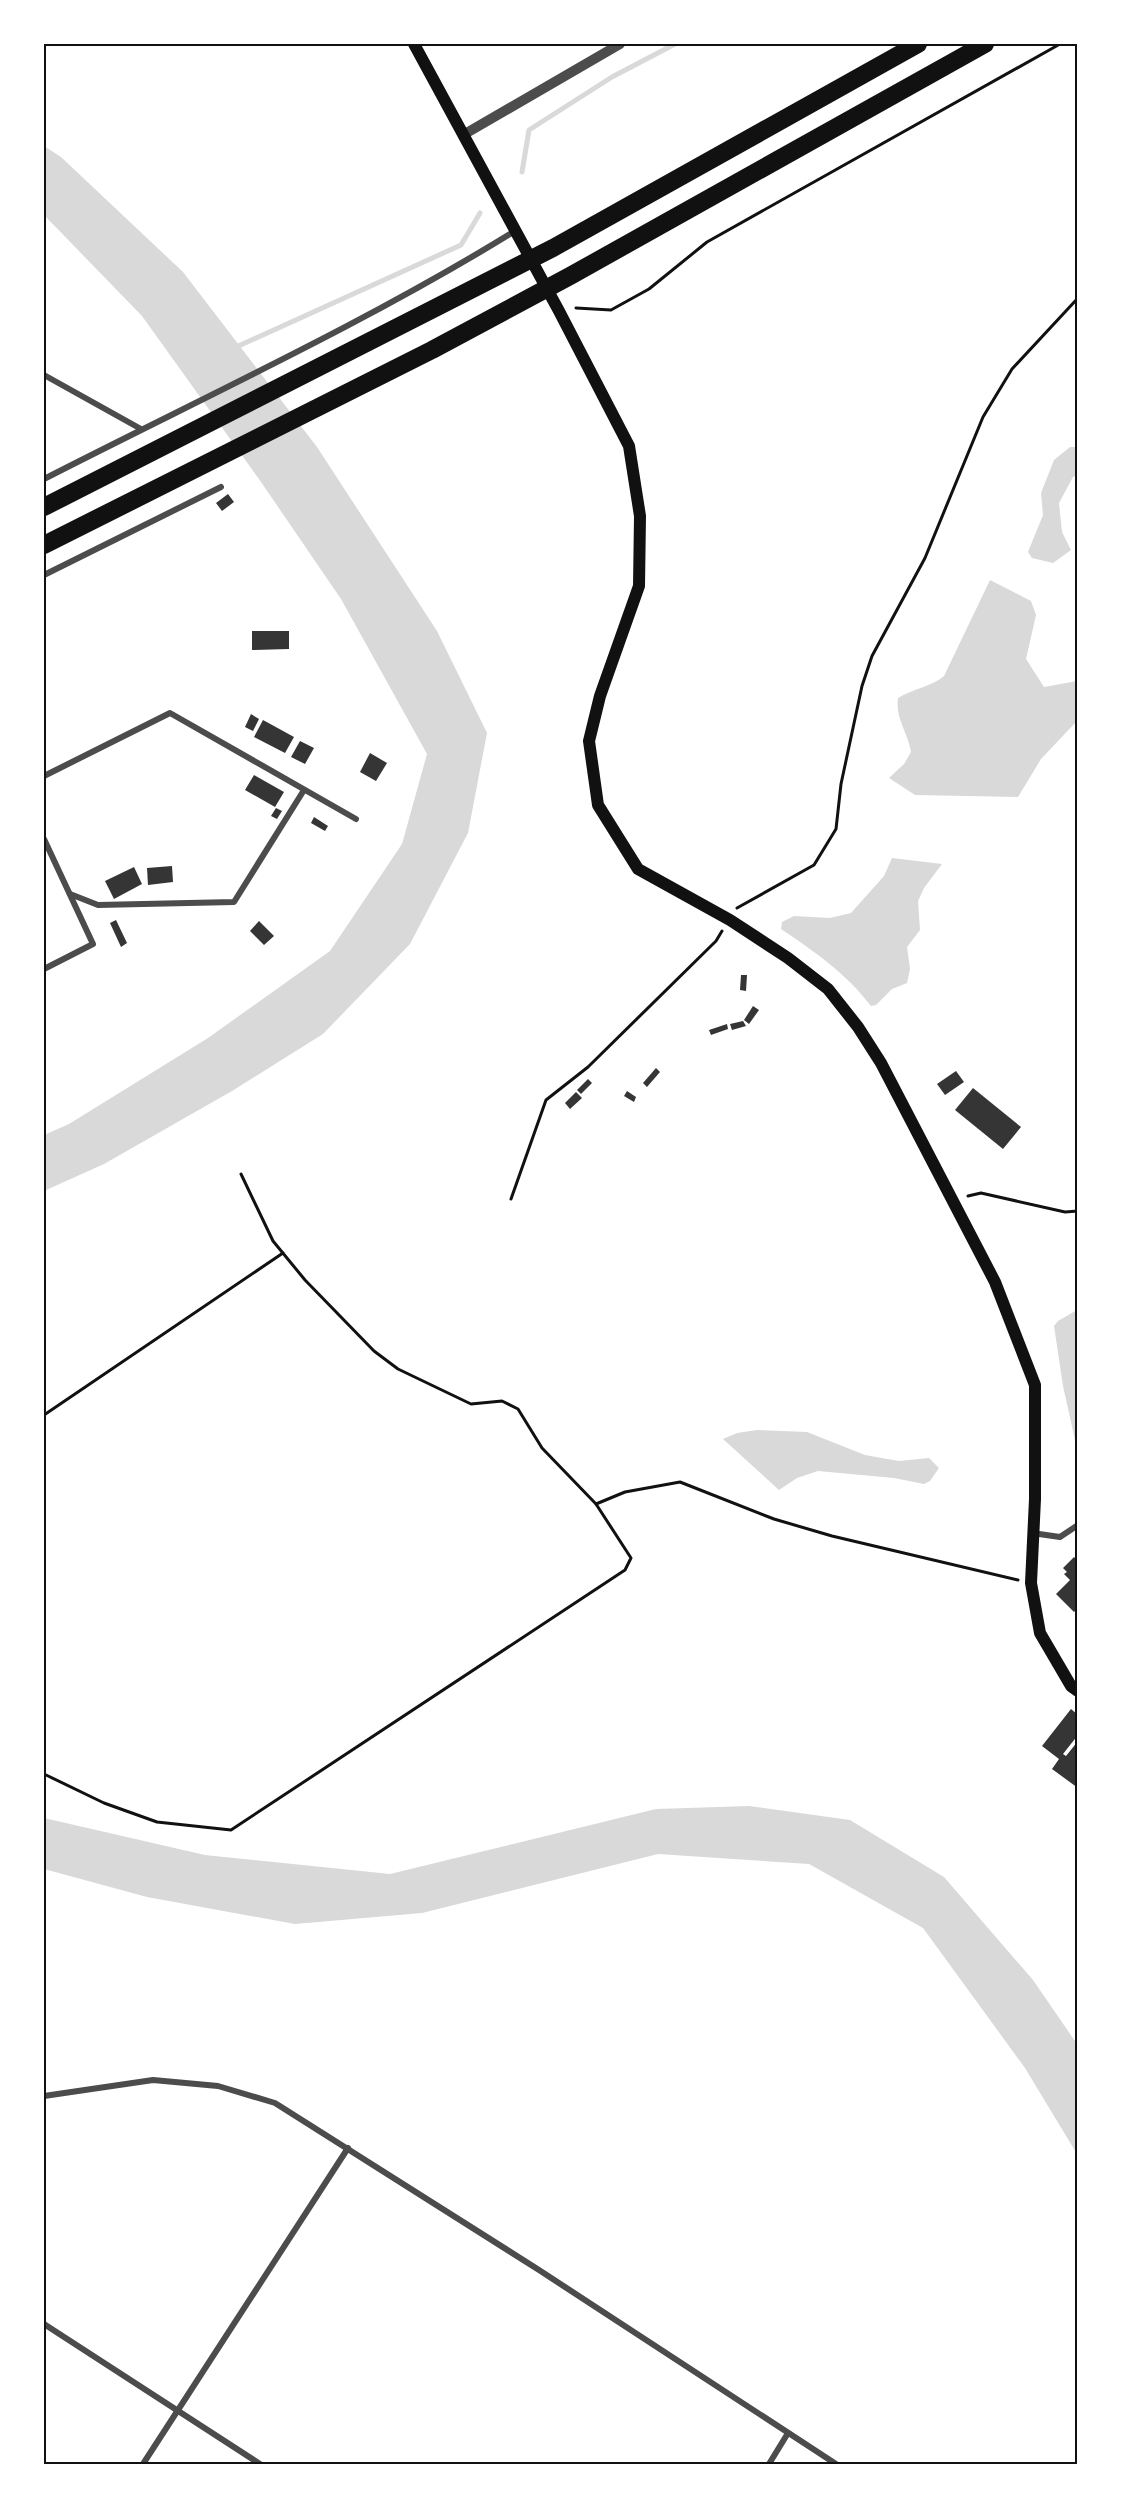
<svg xmlns="http://www.w3.org/2000/svg" width="1121" height="2508" font-family="'Nunito Sans',sans-serif">
<style>
.water{fill:#d9d9d9}
.lines{fill:none;stroke-linecap:round;stroke-linejoin:round}
.stream{stroke:#d9d9d9;stroke-width:5}
.building{fill:#353535}
.path{stroke:#111;stroke-width:3}
.minor{stroke:#4c4c4c;stroke-width:6}
.tertiary{stroke:#4c4c4c;stroke-width:10}
.secondary{stroke:#111;stroke-width:12}
.motorway{stroke:#111;stroke-width:18}
.neatline{fill:none;stroke:#111;stroke-width:2}
</style>
<rect width="100%" height="100%" fill="#fff"/>
<g class="water">
<polygon points="44,146 61,157 183,272 317,447 437,631 487,733 468,833 410,944 323,1034 232,1091 104,1164 44,1191 44,1135 69,1124 208,1038 330,951 402,844 427,754 341,599 261,482 142,316 44,215"/>
<polygon points="1070,447 1077,447 1077,475 1073,477 1059,503 1062,532 1071,550 1053,563 1032,558 1028,552 1043,515 1041,493 1054,460"/>
<path d="M 990,580 L 1031,601 L 1036,615 L 1026,659 L 1044,687 L 1077,681 L 1077,721 L 1041,759 L 1018,797 L 915,795 L 889,778 L 904,764 L 911,752 C 908,732 895,719 898,698 C 912,689 933,686 944,676 Z"/>
<path d="M 892,858 L 942,864 L 924,888 L 918,901 L 920,930 L 907,947 L 910,969 L 907,983 L 892,989 L 876,1005 L 871,1006 C 846,973 815,952 781,929 L 782,922 L 794,916 L 830,918 L 851,913 L 884,876 Z"/>
<polygon points="1077,1310 1077,1449 1063,1386 1054,1326 1058,1321"/>
<polygon points="757,1430 807,1432 865,1455 899,1461 929,1458 939,1468 930,1481 924,1484 894,1478 818,1471 797,1478 779,1490 723,1439 737,1433"/>
<polygon points="749,1806 850,1820 944,1877 1033,1980 1077,2044 1077,2154 1025,2068 923,1928 809,1864 658,1854 422,1913 295,1924 147,1897 44,1869 44,1818 205,1855 390,1874 656,1809"/>
</g>
<g class="lines">
<g class="stream">
<polyline points="522,172 529,130 612,77 675,44"/>
<polyline points="234,348 461,245 480,213"/>
</g>
</g>
<g class="building">
<polygon points="228,494 234,502 222,511 216,503"/>
<polygon points="252,631 289,631 289,649 252,650"/>
<polygon points="251,714 259,719 253,731 245,727"/>
<polygon points="263,720 294,737 285,753 254,737"/>
<polygon points="300,741 314,748 305,764 291,757"/>
<polygon points="370,753 387,763 376,781 360,772"/>
<polygon points="254,775 284,792 275,807 245,790"/>
<polygon points="276,808 282,811 277,819 271,816"/>
<polygon points="314,817 328,826 325,831 311,823"/>
<polygon points="172,866 173,882 148,885 147,868"/>
<polygon points="134,867 142,884 114,899 105,881"/>
<polygon points="116,920 127,943 121,947 110,923"/>
<polygon points="259,921 274,936 264,945 250,931"/>
<polygon points="741,975 747,975 746,991 740,990"/>
<polygon points="753,1006 759,1010 749,1024 744,1020"/>
<polygon points="743,1021 746,1026 732,1030 730,1024"/>
<polygon points="727,1024 728,1029 711,1035 709,1030"/>
<polygon points="656,1068 660,1072 647,1087 643,1083"/>
<polygon points="956,1071 964,1082 945,1095 937,1084"/>
<polygon points="588,1079 592,1083 581,1094 577,1090"/>
<polygon points="973,1088 1021,1127 1003,1149 955,1110"/>
<polygon points="627,1091 636,1097 634,1102 624,1096"/>
<polygon points="576,1092 582,1098 570,1109 565,1103"/>
<polygon points="1074,1557 1078,1561 1078,1608 1074,1612 1056,1594 1070,1580 1064,1574 1067,1572 1063,1568"/>
<polygon points="1071,1709 1078,1715 1078,1735 1063,1754 1066,1756 1078,1741 1078,1788 1052,1769 1059,1759 1042,1746"/>
</g>
<g class="lines">
<g class="path">
<polyline points="576,308 611,310 649,289 707,242 1060,44"/>
<polyline points="737,908 814,865 836,829 841,784 862,686 872,656 925,558 983,417 1012,369 1078,298"/>
<polyline points="968,1196 981,1193 1065,1212 1078,1211"/>
<polyline points="511,1199 546,1100 588,1067 716,941 722,931"/>
<polyline points="44,1415 283,1253"/>
<polyline points="596,1504 625,1492 680,1482 774,1519 832,1536 1018,1580"/>
<polyline points="44,1774 104,1803 157,1822 231,1830 625,1570 631,1558 596,1504 542,1448 518,1409 502,1401 471,1404 398,1369 374,1351 305,1280 273,1241 241,1174"/>
</g>
<g class="minor">
<polyline points="44,375 141,429"/>
<path d="M 44,479 C 202,398 364,324 515,231"/>
<polyline points="44,575 221,487"/>
<polyline points="44,776 170,713 356,819"/>
<polyline points="44,839 93,944 44,969"/>
<polyline points="70,894 98,905 234,902 304,790"/>
<polyline points="1032,1533 1060,1537 1078,1525"/>
<polyline points="44,2096 153,2080 218,2086 275,2103 539,2270 836,2464"/>
<polyline points="44,2324 260,2464"/>
<polyline points="143,2464 348,2148"/>
<polyline points="769,2464 788,2433"/>
</g>
<polyline class="tertiary" points="463,135 620,44"/>
<polyline class="secondary" points="414,44 559,311 629,446 640,516 639,586 600,696 589,741 598,805 638,869 730,920 788,958 828,989 858,1027 881,1063 995,1282 1035,1385 1035,1499 1031,1583 1040,1633 1071,1686 1078,1691"/>
<g class="motorway">
<polyline points="44,507 553,248 918,44"/>
<polyline points="44,545 432,350 570,276 985,44"/>
</g>
</g>
<rect width="1121" height="2508" fill="none" stroke="#ffffff" stroke-width="90"/>
<rect x="45" y="45" width="1031" height="2418" class="neatline"/>
</svg>
